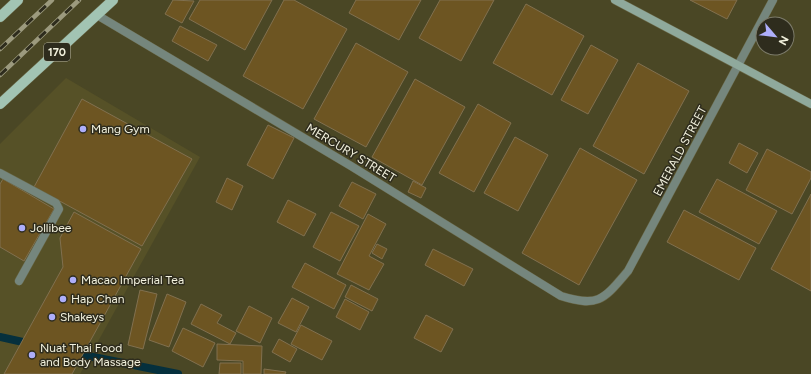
<svg xmlns="http://www.w3.org/2000/svg" width="811" height="374" font-family="Figtree,sans-serif">
<style>
.built{fill:#565127}
.lines{fill:none;stroke-linecap:round;stroke-linejoin:round}
.stream{stroke:#05303d;stroke-width:8}
.building{fill:#6d5522;stroke:#81704f}
.lane-casing{stroke:#686646;stroke-width:9}
.street-casing{stroke:#686646;stroke-width:9}
.secondary-casing{stroke:#686646;stroke-width:9}
.primary-casing{stroke:#686646;stroke-width:11}
.lane{stroke:#75867d;stroke-width:8}
.street{stroke:#75867d;stroke-width:8}
.secondary{stroke:#8fa99c;stroke-width:8}
.primary{stroke:#a2c4b3;stroke-width:10}
.rail-casing{stroke:#9c9a7e;stroke-width:4.5}
.rail{stroke:#2e2c1d;stroke-width:3;stroke-dasharray:9;stroke-linecap:butt}
.poi-dot{fill:#aeaefa;stroke:#2e2c1d;stroke-width:1.5}
.labels{text-anchor:middle;dominant-baseline:central;stroke-width:3;stroke-linejoin:round;paint-order:stroke}
.shield{fill:#2e2c1d;stroke:#b7b6a3;stroke-width:1}
.shield-label{font-size:11px;font-weight:bold;fill:#f2f1dd}
.poi-label{font-size:12px;fill:#f2f1dd;stroke:#2e2c1d;text-anchor:start}
.street-label{font-size:12px;fill:#f2f1dd;stroke:#2e2c1d}
</style>
<rect width="100%" height="100%" fill="#4a4725"/>
<polygon class="built" points="66,78 200,157 80,374 0,374 0,144"/>
<g class="lines">
<g class="stream">
<polyline points="0,337 32,344"/>
<polyline points="73,353 178,374"/>
</g>
</g>
<g class="building">
<polygon points="173,0 194,1 182,23 165,14"/>
<polygon points="200,0 272,0 245,50 189,19"/>
<polygon points="284,0 294,0 347,29 303,109 243,76"/>
<polygon points="356,0 421,0 399,40 349,13"/>
<polygon points="440,0 494,0 461,61 419,38"/>
<polygon points="690,0 737,0 727,19"/>
<polygon points="526,4 584,36 552,95 493,63"/>
<polygon points="180,26 217,45 208,61 172,41"/>
<polygon points="356,43 408,72 366,147 314,119"/>
<polygon points="591,45 618,60 588,114 561,100"/>
<polygon points="638,63 689,91 644,174 593,146"/>
<polygon points="415,79 465,107 422,185 372,157"/>
<polygon points="82,99 192,159 142,246 34,187"/>
<polygon points="478,104 511,123 474,192 439,173"/>
<polygon points="268,125 294,138 273,179 247,165"/>
<polygon points="515,137 548,155 518,211 484,193"/>
<polygon points="739,143 758,153 747,173 729,163"/>
<polygon points="580,148 637,180 579,285 522,253"/>
<polygon points="767,149 811,172 811,178 792,214 746,190"/>
<polygon points="227,178 243,186 232,210 216,202"/>
<polygon points="3,179 54,209 24,261 0,247 0,184"/>
<polygon points="717,179 777,211 759,244 699,212"/>
<polygon points="413,181 426,188 421,198 408,192"/>
<polygon points="352,182 376,194 363,219 339,206"/>
<polygon points="811,194 811,291 771,269"/>
<polygon points="288,200 316,214 304,236 277,222"/>
<polygon points="684,210 756,248 739,280 667,242"/>
<polygon points="74,212 141,249 72,374 4,374 63,267 60,238"/>
<polygon points="331,212 359,226 340,261 313,247"/>
<polygon points="368,214 386,224 369,256 384,264 369,290 337,274"/>
<polygon points="377,244 387,249 382,259 372,253"/>
<polygon points="433,249 473,269 464,286 425,265"/>
<polygon points="305,263 346,285 334,309 292,287"/>
<polygon points="351,285 378,299 372,311 345,297"/>
<polygon points="140,290 157,294 143,349 128,345"/>
<polygon points="167,294 186,302 169,347 149,340"/>
<polygon points="292,298 309,307 296,332 278,323"/>
<polygon points="345,299 369,312 360,330 336,317"/>
<polygon points="201,304 222,315 217,323 236,333 230,344 191,324"/>
<polygon points="249,306 272,318 260,343 236,331"/>
<polygon points="426,315 453,329 441,352 414,338"/>
<polygon points="301,325 332,341 322,360 291,344"/>
<polygon points="183,328 215,343 203,367 172,351"/>
<polygon points="279,339 297,349 290,362 272,352"/>
<polygon points="217,344 262,346 261,374 243,374 243,361 217,360"/>
<polygon points="220,363 241,363 241,374 219,374"/>
<polygon points="264,369 286,372 285,374 264,374"/>
</g>
<g class="lines">
<g class="lane-casing">
<polyline id="lane" points="0,173 56,203 59,209 19,281"/>
</g>
<g class="street-casing">
<path id="street" d="M 97,15 L 351,166 L 561,296 C 599,308 604,299 628,271 L 773,0"/>
</g>
<g class="secondary-casing">
<polyline id="secondary" points="615,0 811,104"/>
</g>
<g class="primary-casing">
<g id="primary">
<polyline points="0,17 18,0"/>
<polyline points="0,104 113,0"/>
</g>
</g>
<use href="#lane" class="lane"/>
<use href="#street" class="street"/>
<use href="#secondary" class="secondary"/>
<use href="#primary" class="primary"/>
<g class="rail-casing">
<g id="rail">
<polyline points="0,49 52,0"/>
<polyline points="0,75 79,0"/>
</g>
</g>
<use href="#rail" class="rail"/>
</g>
<g class="poi-dot">
<circle cx="83" cy="129" r="4"/>
<circle cx="22" cy="228" r="4"/>
<circle cx="73" cy="280" r="4"/>
<circle cx="63" cy="299" r="4"/>
<circle cx="52" cy="317" r="4"/>
<circle cx="32" cy="355" r="4"/>
</g>
<g class="labels">
<rect class="shield" x="44" y="43" width="26" height="18" rx="3"/>
<g class="shield-label">
<text x="57" y="52">170</text>
</g>
<g class="poi-label">
<text x="91" y="129">Mang Gym</text>
<text x="30" y="228">Jollibee</text>
<text x="81" y="280">Macao Imperial Tea</text>
<text x="71" y="299">Hap Chan</text>
<text x="60" y="317">Shakeys</text>
<text x="40" y="348">Nuat Thai Food<tspan x="40" dy="14">and Body Massage</tspan></text>
</g>
<g class="street-label">
<text transform="translate(680 151) rotate(-62)">EMERALD STREET</text>
<text transform="translate(351 153) rotate(31)">MERCURY STREET</text>
</g>
</g>
<g transform="translate(775 36) rotate(118)"><circle r="19" fill="#2e2c1d" stroke="#7c7b6a"/>
<path d="M0-3L7 15L0 10L-7 15Z" fill="#aeaefa"/>
<text y="-6" font-size="11" font-weight="bold" text-anchor="middle" fill="#f2f1dd">N</text>
</g>
</svg>
